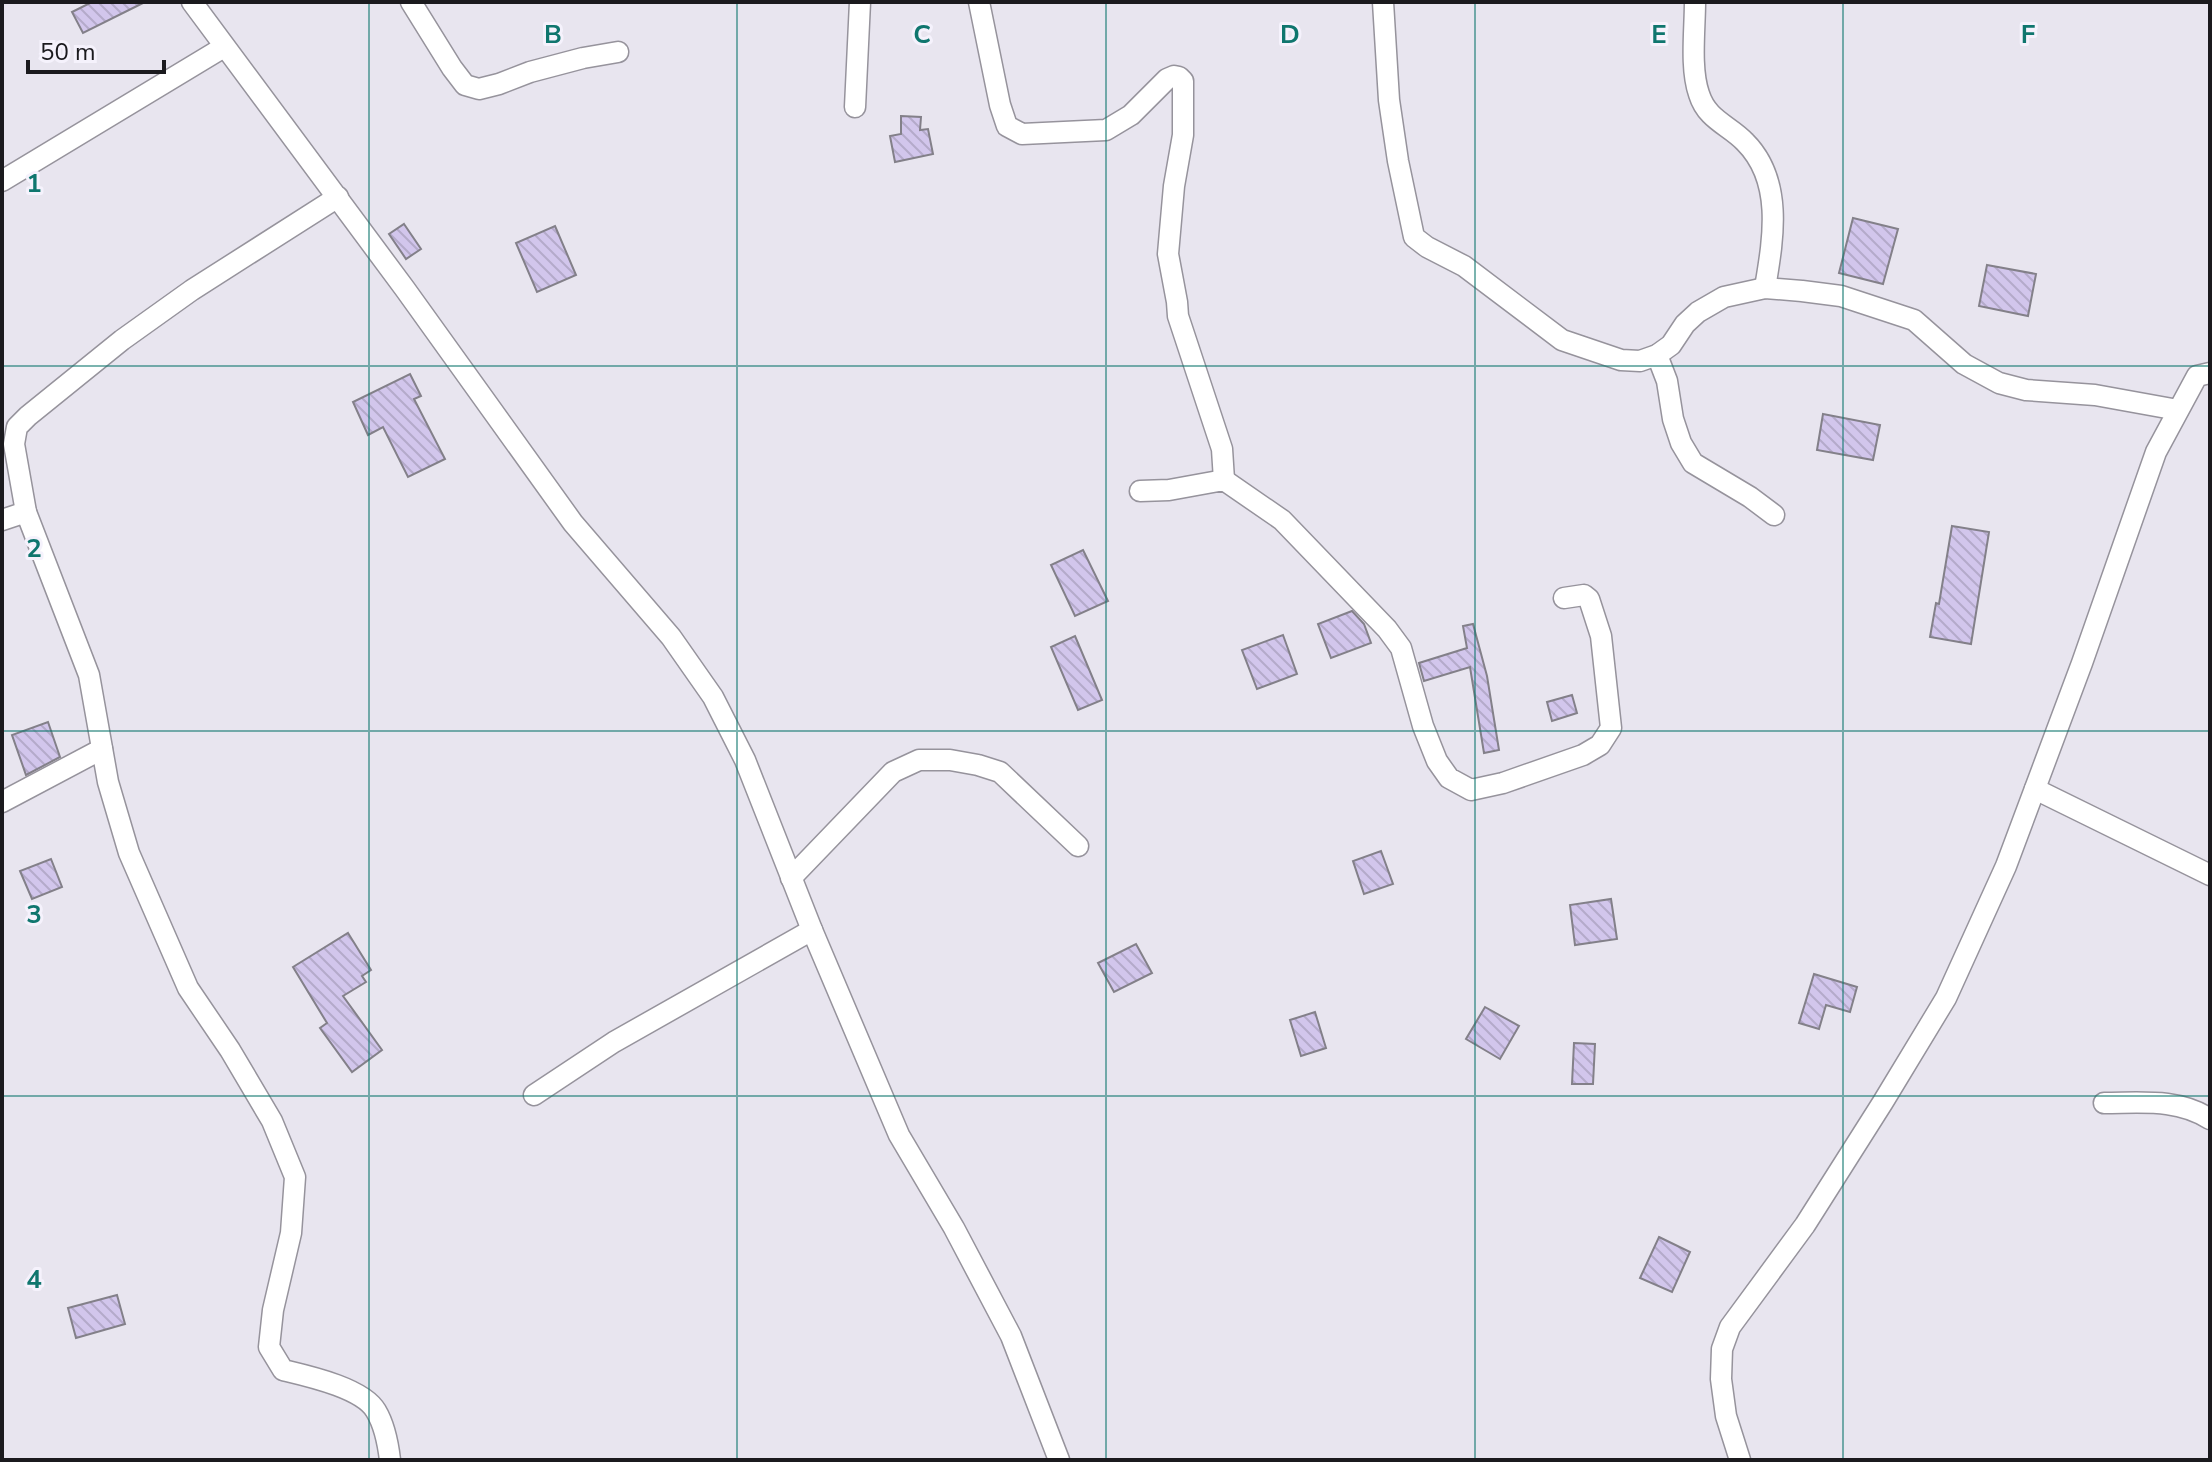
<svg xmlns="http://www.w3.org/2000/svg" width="2212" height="1462" font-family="'Nunito Sans',sans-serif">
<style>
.building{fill:url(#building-back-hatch);stroke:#838089;stroke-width:2}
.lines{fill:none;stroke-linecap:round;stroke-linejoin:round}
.street-casing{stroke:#96939c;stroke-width:23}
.street{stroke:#fff;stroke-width:20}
.grid{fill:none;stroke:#0f766e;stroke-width:2;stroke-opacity:0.55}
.grid-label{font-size:26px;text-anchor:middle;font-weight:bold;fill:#0f766e;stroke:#f5f2fc;stroke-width:6;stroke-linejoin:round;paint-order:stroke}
</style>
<defs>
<pattern id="building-back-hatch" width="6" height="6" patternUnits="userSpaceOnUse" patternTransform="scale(2)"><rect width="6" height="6" fill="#d2c6ec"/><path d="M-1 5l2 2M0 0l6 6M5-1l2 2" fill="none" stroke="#b4aaca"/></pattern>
</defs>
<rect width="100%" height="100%" fill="#e8e5ef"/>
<g class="building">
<polygon points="92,2 145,2 83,33 72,12"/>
<polygon points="901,116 921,117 920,130 928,129 933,154 895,162 890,136 901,134"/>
<polygon points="1853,218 1898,229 1883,284 1839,273"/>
<polygon points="404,224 421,249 406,259 389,234"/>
<polygon points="555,226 576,275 537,292 516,243"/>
<polygon points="1987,265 2036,274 2028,316 1979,306"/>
<polygon points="410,374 421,396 414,399 445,459 408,477 383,427 368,435 353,402"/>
<polygon points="1823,414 1880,425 1873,460 1817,450"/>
<polygon points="1952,526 1989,532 1971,644 1930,637 1936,603 1939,604"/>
<polygon points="1083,550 1108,601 1075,616 1051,565"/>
<polygon points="1352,611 1364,624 1371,643 1331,658 1318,624"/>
<polygon points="1473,624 1487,676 1499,750 1484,753 1470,667 1424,681 1419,663 1467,648 1463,626"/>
<polygon points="1283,635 1297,674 1257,689 1242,650"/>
<polygon points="1075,636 1102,700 1078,710 1051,647"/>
<polygon points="1572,695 1577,713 1552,721 1547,702"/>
<polygon points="48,722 60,757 26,775 12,735"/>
<polygon points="1381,851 1393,884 1364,894 1353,861"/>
<polygon points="51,859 62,887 32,899 20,871"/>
<polygon points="1611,899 1617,939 1575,945 1570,905"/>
<polygon points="348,933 371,970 362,976 366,982 343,996 382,1050 352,1072 320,1028 327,1023 293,967"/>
<polygon points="1136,944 1152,973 1114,992 1098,963"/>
<polygon points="1814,974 1857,987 1850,1012 1826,1005 1819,1029 1799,1023"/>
<polygon points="1485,1007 1519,1026 1500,1059 1466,1039"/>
<polygon points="1315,1012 1326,1048 1301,1056 1290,1020"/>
<polygon points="1574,1043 1595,1044 1593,1084 1572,1084"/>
<polygon points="1659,1237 1690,1252 1672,1292 1640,1278"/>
<polygon points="117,1295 125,1324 76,1338 68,1308"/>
</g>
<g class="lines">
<g class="street-casing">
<g id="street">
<polyline points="192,2 405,289 573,523 671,637 713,697 745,760 812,930 899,1135 954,1228 1011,1336 1059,1460"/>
<polyline points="411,2 452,68 465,85 479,89 499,84 530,72 583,58 618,52"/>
<polyline points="979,2 1000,105 1007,126 1022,134 1106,130 1131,115 1167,79 1174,76 1179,77 1183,81 1183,135 1174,186 1168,254 1177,302 1178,316 1222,449 1224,480"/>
<polyline points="1383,2 1389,100 1398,161 1414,237 1427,247 1464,266 1562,340 1621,360 1640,361 1657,355 1671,345 1685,324 1698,312 1724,297 1765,288 1802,291 1841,296 1914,320 1964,364 1999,383 2026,390 2095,395 2178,410"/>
<path d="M 1695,2 C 1695,30 1690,68 1699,94 C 1707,120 1729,125 1745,142 C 1784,181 1773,240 1765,288"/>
<polyline points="855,107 860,2"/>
<polyline points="2,181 224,47"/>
<path d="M 338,197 L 192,290 L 122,340 L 28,416 L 17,427 L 14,444 L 26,512 L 89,675 L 108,782 L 129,853 L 188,988 L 230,1050 L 272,1121 L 295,1177 L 291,1233 L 273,1310 L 269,1347 L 283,1370 C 308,1376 363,1388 376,1411 C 385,1426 388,1443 390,1460"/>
<polyline points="1657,355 1667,381 1673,419 1681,443 1693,463 1750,497 1774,515"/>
<polyline points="1140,491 1169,490 1224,480 1282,520 1387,629 1401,648 1423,726 1437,761 1449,778 1471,790 1503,783 1583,755 1600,745 1611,728 1601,636 1589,599 1584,595 1564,598"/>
<polyline points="2,520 26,512"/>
<polyline points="2035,789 2210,875"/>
<polyline points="2,802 102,749"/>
<polyline points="791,878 893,772 919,760 950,760 978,765 1000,772 1078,846"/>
<polyline points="534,1095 614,1042 812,930"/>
<path d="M 2104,1103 C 2141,1103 2177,1098 2210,1119"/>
<polyline points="1740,1460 1726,1416 1721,1379 1722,1349 1730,1327 1805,1225 1883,1102 1946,998 2006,866 2082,663 2156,452 2197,376 2210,373"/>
</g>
</g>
<use href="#street" class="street"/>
</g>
<path class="grid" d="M 369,2 L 369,1460M 737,2 L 737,1460M 1106,2 L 1106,1460M 1475,2 L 1475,1460M 1843,2 L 1843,1460M 2,366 L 2210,366M 2,731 L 2210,731M 2,1096 L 2210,1096"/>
<g class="grid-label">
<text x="553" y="43">B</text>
<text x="922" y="43">C</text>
<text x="1290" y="43">D</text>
<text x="1659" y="43">E</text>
<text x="2028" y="43">F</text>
<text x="34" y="192">1</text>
<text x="34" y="557">2</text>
<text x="34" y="923">3</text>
<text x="34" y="1288">4</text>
</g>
<rect width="2212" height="1462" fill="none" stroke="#1b1a1e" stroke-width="8"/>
<path d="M28 60v12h136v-12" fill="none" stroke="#1b1a1e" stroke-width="4"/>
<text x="40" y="60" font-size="24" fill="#1b1a1e" stroke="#f5f2fc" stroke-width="6" paint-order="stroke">50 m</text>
</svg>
